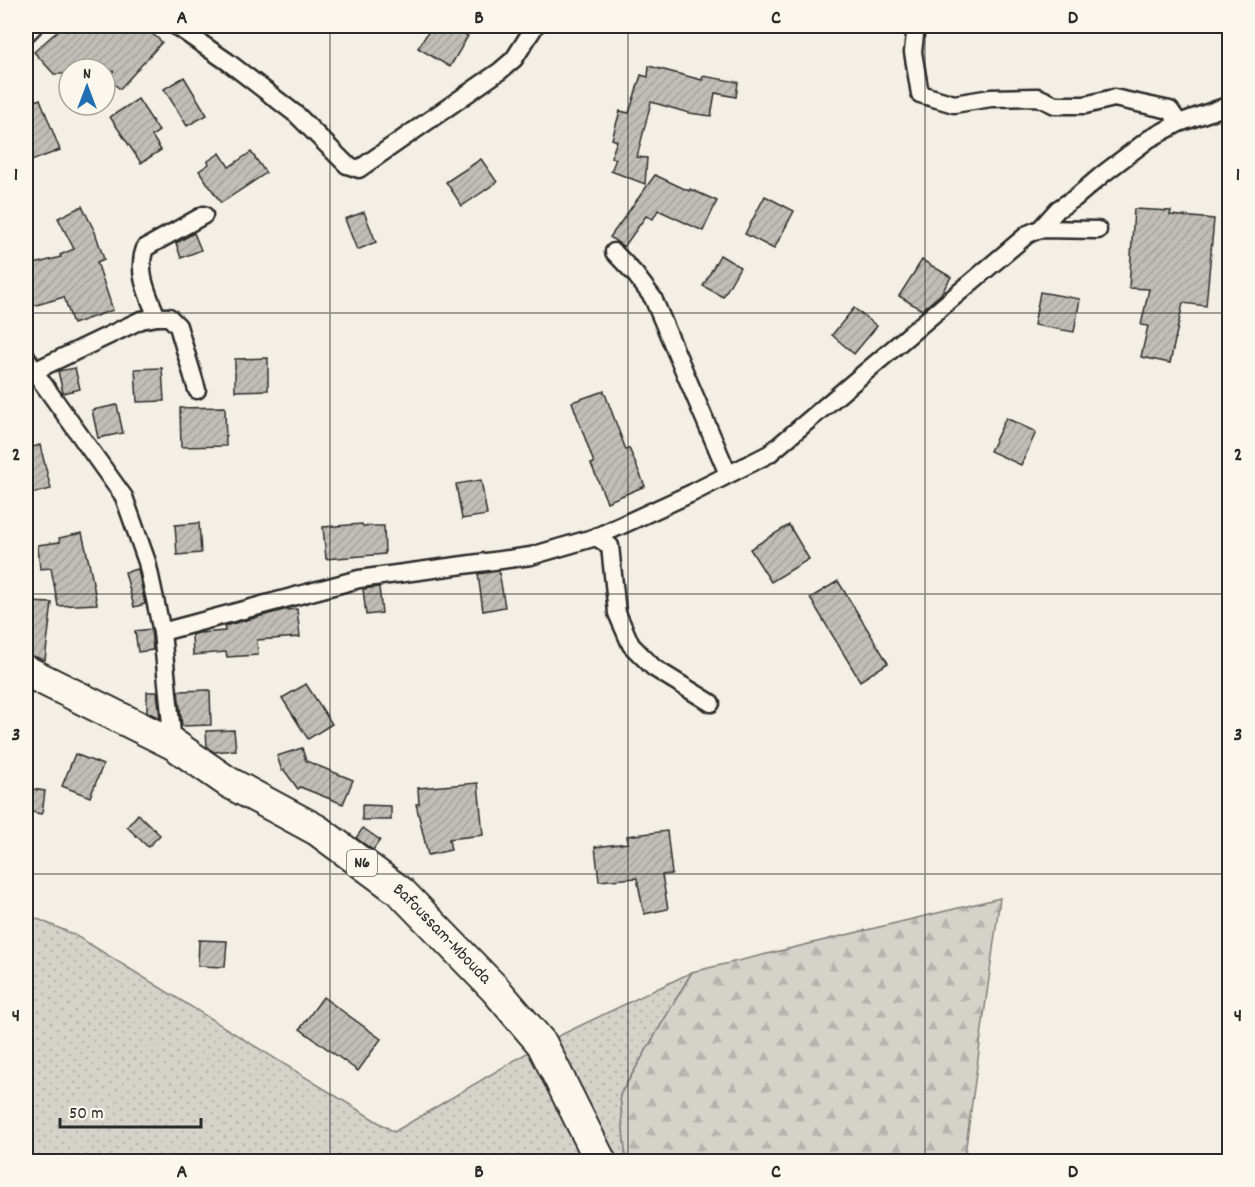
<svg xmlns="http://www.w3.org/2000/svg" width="1255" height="1187" font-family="Dekko,sans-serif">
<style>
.grass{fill:url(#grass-dots);stroke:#807e7a;stroke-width:1.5}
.forest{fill:url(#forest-firs);stroke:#807e7a;stroke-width:1.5}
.building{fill:url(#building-hatch);stroke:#2b2b2b;stroke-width:1.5}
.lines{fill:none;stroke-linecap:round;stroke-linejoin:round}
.street-casing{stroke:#2b2b2b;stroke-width:21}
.highway-casing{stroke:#2b2b2b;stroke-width:34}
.street{stroke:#fbf7ec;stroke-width:16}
.highway{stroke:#fbf7ec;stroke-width:30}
.grid{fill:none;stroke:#2b2b2b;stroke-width:1.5;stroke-opacity:0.55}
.labels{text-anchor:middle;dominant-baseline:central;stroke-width:6;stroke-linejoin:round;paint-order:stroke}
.shield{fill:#fbf7ec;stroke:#696865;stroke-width:1.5}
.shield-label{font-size:16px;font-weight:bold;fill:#2b2b2b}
.street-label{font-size:18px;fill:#2b2b2b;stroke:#fbf7ec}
.neatline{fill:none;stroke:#2b2b2b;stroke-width:2}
.grid-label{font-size:20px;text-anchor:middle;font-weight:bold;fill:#2b2b2b}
</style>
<defs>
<pattern id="grass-dots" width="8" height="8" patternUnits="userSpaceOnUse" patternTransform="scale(1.5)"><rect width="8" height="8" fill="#d5d2c9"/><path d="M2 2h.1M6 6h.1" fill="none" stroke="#b7b4ad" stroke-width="1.8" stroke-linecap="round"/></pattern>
<pattern id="forest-firs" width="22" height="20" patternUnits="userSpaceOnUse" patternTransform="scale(1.5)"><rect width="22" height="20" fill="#d5d2c9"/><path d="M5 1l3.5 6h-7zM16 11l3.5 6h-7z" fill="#b7b4ad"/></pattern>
<pattern id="building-hatch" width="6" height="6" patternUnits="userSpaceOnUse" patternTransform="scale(1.5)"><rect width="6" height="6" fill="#c0beb6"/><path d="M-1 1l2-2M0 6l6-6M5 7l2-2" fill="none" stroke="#a5a39d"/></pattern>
</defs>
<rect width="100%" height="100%" fill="#f3efe4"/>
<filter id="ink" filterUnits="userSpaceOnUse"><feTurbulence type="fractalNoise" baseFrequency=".0167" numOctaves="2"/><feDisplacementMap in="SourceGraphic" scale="12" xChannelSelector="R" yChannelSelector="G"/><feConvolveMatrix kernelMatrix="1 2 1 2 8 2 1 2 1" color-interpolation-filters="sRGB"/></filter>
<g filter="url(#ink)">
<polygon class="grass" points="26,914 75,935 394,1132 542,1044 692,972 620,1095 626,1161 26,1161"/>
<polygon class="forest" points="1000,898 964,1161 626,1161 620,1095 692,972"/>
<g class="building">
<polygon points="63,26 143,26 162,42 120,89 105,76 114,71 105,72 105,69 69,69 69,74 54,74 34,52"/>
<polygon points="432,26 449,26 468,36 450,67 418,48"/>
<polygon points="649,66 702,80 703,76 738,82 736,97 715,93 711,116 689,113 651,102 637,157 647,158 645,184 611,171 616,159 611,157 617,141 612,139 620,111 629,113 641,75 648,77"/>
<polygon points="184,77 207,115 187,126 164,89"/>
<polygon points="40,99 60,150 26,163 26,105"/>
<polygon points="138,99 159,131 152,136 161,150 141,163 110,117"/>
<polygon points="251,152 266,173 221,203 199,171 209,164 208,161 220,153 229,167"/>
<polygon points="481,159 497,182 462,206 446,182"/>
<polygon points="655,175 689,191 690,189 717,201 703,231 658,210 653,219 646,216 624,247 610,237"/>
<polygon points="765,196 794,211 774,249 745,234"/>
<polygon points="82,206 95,232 104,259 97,262 113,310 73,324 64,297 26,308 26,266 61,257 60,255 74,249 58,218"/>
<polygon points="1134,209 1171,211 1170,215 1214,219 1206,306 1183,303 1170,363 1141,357 1148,326 1141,325 1149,289 1129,288"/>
<polygon points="364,212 376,242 357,250 345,219"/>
<polygon points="194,233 201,250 181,258 176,243"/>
<polygon points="720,255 740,267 723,297 703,286"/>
<polygon points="922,260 951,277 941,294 922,310 899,296"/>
<polygon points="1040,292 1080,299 1074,332 1034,325"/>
<polygon points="854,308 877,326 854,354 832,335"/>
<polygon points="268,358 268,390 235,391 235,359"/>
<polygon points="75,368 80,389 63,393 58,371"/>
<polygon points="162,368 164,401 137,402 135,369"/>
<polygon points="604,391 626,450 629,448 645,486 607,502 591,464 594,463 572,402"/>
<polygon points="117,405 123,433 98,438 92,410"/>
<polygon points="225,407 226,446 181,447 180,408"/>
<polygon points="1006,418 1036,432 1021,465 990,451"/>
<polygon points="40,445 51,489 26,495 26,449"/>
<polygon points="481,480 487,515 462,519 456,484"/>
<polygon points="199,523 201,553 177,555 175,525"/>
<polygon points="362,524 363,526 384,526 385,554 326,559 323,527"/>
<polygon points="789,525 809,559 771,582 750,549"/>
<polygon points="82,533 90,567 97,604 58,606 51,568 40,569 38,545 60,542 59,538"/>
<polygon points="138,569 145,604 134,607 125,572"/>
<polygon points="499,571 505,607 483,611 478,574"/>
<polygon points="838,581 888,663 860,681 810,598"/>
<polygon points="379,587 382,613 366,615 363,589"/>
<polygon points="27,602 52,603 45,660 26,654"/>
<polygon points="297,609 300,637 257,640 258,655 227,657 226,652 193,655 192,635 199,633 225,631 224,626 284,610"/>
<polygon points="151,629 153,650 138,652 135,631"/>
<polygon points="306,684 332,724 308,739 282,698"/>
<polygon points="210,690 211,725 182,726 178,691"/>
<polygon points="147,692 157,692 160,718 147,712"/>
<polygon points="234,730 236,750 214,752 207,747 206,731"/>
<polygon points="302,748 306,761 353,780 343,804 300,787 298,789 284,770 282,771 277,756"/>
<polygon points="75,754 103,765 90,797 62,786"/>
<polygon points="478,783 483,835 449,839 451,850 428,855 416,804 419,804 418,788"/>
<polygon points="26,788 45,791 42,814 26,811"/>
<polygon points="362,805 391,806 391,820 362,820"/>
<polygon points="138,814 160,835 148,847 127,827"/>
<polygon points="363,828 380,840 373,850 356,838"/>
<polygon points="667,831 672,874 662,875 668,909 644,914 637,878 599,881 595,847 628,843 627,836"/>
<polygon points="199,940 227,941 225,967 198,966"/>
<polygon points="323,997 381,1039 358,1071 300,1029"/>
</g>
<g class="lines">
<g class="street-casing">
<g id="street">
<polyline points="176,26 228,62 297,115 347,165 359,169 500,71 514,59 535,26"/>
<polyline points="916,26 913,52 920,94 954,104 991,98 1038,97 1055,105 1085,105 1114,98 1170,110 1179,123"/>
<polyline points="26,34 34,26"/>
<polyline points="1040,229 1058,209 1075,198 1103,174 1149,139 1179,123 1230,105"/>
<polyline points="614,252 635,274 653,298 728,474"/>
<path d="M 157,317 C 148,295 136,272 145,248 L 204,215"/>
<polyline points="26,356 34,371 124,497 147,562 162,632 173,744"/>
<polyline points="34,371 141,320 157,317 169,317 178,326 197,390"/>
<polyline points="596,537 610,546 617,613 631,645 654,668 711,703"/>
<polyline points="162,632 359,579 531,556 596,537 692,493 769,454 1028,234 1040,229 1098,230"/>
</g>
</g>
<g class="highway-casing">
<g id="highway">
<path id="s1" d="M 26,671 L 173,744 L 228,782 L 317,830 L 401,892 L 495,989 L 542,1044 L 601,1162"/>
</g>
</g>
<use href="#street" class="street"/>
<use href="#highway" class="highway"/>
</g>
</g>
<path class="grid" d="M 330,26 L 330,1162M 628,26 L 628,1162M 925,26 L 925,1162M 26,313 L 1230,313M 26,594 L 1230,594M 26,874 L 1230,874"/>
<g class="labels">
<rect class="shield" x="347" y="850" width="30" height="26" rx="4.5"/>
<g class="shield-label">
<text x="362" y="863">N6</text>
</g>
<g class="street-label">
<text stroke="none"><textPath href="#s1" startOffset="495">Bafoussam-Mbouda</textPath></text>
</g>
</g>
<rect width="1255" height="1187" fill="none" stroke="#fbf7ec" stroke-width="66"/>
<g transform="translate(87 87)"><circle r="28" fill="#fbf7ec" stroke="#a8a59f" stroke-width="1.5"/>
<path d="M0-4.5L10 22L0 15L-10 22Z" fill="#1f6fb2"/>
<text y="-9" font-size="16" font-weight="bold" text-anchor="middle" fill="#2b2b2b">N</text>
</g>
<path d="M60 1118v9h141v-9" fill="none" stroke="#2b2b2b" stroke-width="3"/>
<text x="69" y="1118" font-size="18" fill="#2b2b2b" stroke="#fbf7ec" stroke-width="4.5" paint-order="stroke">50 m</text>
<rect x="33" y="33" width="1189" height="1121" class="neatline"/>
<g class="grid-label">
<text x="182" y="23">A</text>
<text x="479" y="23">B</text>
<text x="776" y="23">C</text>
<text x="1073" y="23">D</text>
<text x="16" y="180">1</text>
<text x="1238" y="180">1</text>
<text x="16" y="460">2</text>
<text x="1238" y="460">2</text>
<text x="16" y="740">3</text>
<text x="1238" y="740">3</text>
<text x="16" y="1021">4</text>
<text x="1238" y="1021">4</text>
<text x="182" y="1177">A</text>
<text x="479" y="1177">B</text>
<text x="776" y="1177">C</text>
<text x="1073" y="1177">D</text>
</g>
</svg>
